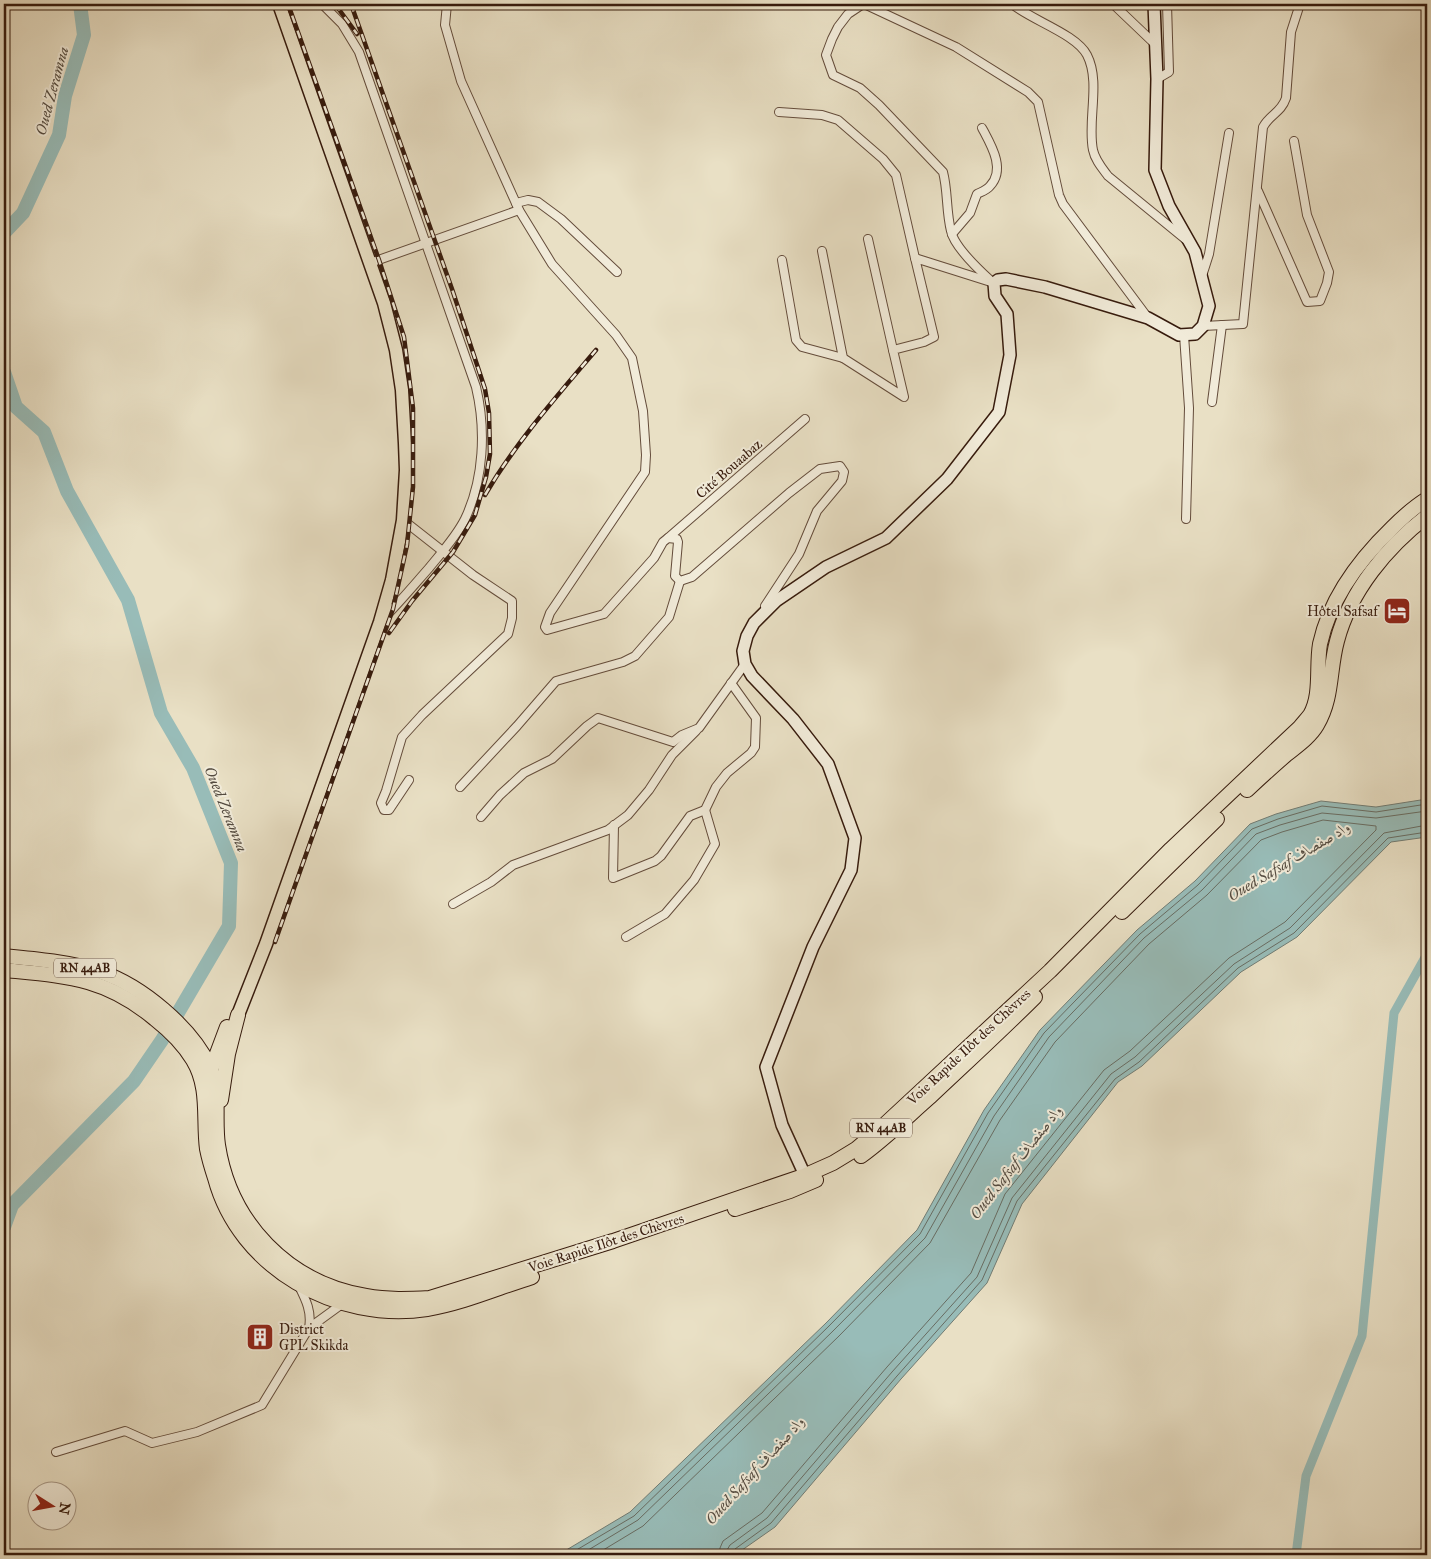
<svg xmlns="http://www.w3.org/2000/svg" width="1431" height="1559" font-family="'IM FELL Great Primer',Amiri,serif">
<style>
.water{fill:#98bcb8;stroke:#717c74}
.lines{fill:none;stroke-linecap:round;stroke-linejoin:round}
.shore{stroke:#686c62;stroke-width:1}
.canal{stroke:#98bcb8;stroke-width:9}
.river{stroke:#98bcb8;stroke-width:14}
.street-casing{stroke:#644c3b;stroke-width:10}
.secondary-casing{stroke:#371b0d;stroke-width:14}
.primary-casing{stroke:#371b0d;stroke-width:15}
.highway-casing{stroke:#371b0d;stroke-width:16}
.street{stroke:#f1ebd9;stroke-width:8}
.secondary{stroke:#f1ebd9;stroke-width:11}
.primary{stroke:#e9e0c5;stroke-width:12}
.highway{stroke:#e9e0c5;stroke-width:14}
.rail-casing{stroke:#371b0d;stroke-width:4.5}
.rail{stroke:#f1ebd9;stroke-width:2.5;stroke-dasharray:8;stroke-linecap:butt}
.labels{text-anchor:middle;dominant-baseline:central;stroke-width:4;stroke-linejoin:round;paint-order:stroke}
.shield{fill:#f1ebd9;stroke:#6f594a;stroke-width:1}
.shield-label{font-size:12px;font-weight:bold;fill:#371b0d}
.street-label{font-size:14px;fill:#371b0d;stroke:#f1ebd9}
.poi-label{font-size:14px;fill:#371b0d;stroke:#f1ebd9;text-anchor:end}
.water-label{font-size:15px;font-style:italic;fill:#544b40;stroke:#f1ebd9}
</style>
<rect width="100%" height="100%" fill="#e9e0c5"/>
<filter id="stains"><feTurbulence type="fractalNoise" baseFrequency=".004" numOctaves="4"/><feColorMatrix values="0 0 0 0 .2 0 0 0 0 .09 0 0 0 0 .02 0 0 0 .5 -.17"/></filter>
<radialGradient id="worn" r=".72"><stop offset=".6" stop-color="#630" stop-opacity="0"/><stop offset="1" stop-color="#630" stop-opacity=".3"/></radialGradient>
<polygon class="water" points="1427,799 1427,837 1391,842 1297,937 1241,972 1142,1066 1118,1082 1022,1204 987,1283 901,1379 775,1527 735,1555 558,1555 630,1512 826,1323 917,1230 984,1110 1040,1030 1137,930 1195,881 1250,824 1276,814 1321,801 1376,807"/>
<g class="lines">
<g class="shore">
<polyline points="568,1555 634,1516 829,1326 920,1234 988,1113 1044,1033 1140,934 1198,885 1252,829 1278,819 1322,806 1376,812 1427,804"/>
<polyline points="580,1555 638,1520 833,1331 925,1238 994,1116 1049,1037 1144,938 1202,890 1256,834 1280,825 1322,813 1376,818 1427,811"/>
<polyline points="595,1555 643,1526 839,1336 930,1243 1000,1120 1055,1042 1149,944 1207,895 1261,840 1282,832 1323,820 1376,826 1376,830 1285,922 1229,958 1130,1051 1104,1070 1005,1194 971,1273 887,1367 762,1513 723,1541 720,1548 719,1555"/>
<polyline points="726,1555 727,1550 730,1545 767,1518 892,1372 977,1277 1012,1198 1111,1074 1135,1057 1234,964 1290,928 1384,833 1427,825"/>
<polyline points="733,1555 735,1549 771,1523 897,1376 982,1280 1017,1201 1115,1079 1139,1062 1238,968 1294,933 1388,838 1427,832"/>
</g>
<polyline class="canal" points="1296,1555 1306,1476 1362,1336 1394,1013 1427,954"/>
<g class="river">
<polyline points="4,233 23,213 59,135 65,96 84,35 80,4"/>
<polyline points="4,372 16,407 44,432 67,491 128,600 161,713 193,768 231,863 229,926 162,1040 134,1081 12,1205 4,1227"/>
</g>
<g class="street-casing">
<g id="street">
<path d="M 322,4 L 342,24 L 359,52 L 476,387 C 486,429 484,479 465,519 C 456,537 442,552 429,568 C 414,585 399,603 383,619"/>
<polyline points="447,4 445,25 461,81 519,210 552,264 616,335 632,358 643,411 646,455 645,472 550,613 545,627 547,630 604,614 654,558 663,542 668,538 677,539 678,542 675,576 680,581 692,577 789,493 820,469 840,466 844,472 842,481 817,511 799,554 765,606"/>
<path d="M 863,4 L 848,14 L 838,27 L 832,39 L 826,55 L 833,75 L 860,88 L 879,105 L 943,172 C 948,191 946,211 951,231 C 954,246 978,269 990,280"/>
<polyline points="864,4 956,47 1028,92 1038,102 1059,195 1063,204 1148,318"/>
<path d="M 1012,4 C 1031,20 1076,34 1087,55 C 1101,82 1087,121 1093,150 C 1095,160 1102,168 1108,176 L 1185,239"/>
<polyline points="1113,4 1156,45"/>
<polyline points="1157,79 1169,72 1167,4"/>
<polyline points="779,112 822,115 838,120 883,159 896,175 915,258"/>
<polyline points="1258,191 1307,302 1320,301 1327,283 1329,272 1307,215 1294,141"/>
<polyline points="516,203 528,200 538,202 561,219 617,272"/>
<path d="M 952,234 L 970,213 L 977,194 C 981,192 987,190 990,186 C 1006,169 991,145 982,128"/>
<polyline points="868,239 893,350"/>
<polyline points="822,251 843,358 904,397 893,350 924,342 934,337 915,258 994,283"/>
<polyline points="782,260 796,340 802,347 843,358"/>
<polyline points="370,263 519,210"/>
<polyline points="1202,276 1209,254 1229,133"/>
<path d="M 1203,326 L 1243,324 L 1263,127 C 1270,114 1281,113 1286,98 L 1291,32 L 1300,4"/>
<polyline points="1184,335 1189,408 1186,519"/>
<polyline points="1212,402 1222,325"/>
<polyline points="403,520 473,575 512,601 512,618 508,634 422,715 402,737 386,791 381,803 384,810 389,810 409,780"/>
<polyline points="668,538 805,419"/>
<polyline points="460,787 517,726 556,681 623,662 635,656 669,617 680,581"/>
<polyline points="481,817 500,795 524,773 552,759 587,726 598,718 673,742 682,735 699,728 745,664"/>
<polyline points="614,825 613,878 655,861 661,856 690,816 705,810 716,787 727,773 751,753 755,747 756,718 731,683"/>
<polyline points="453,904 491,882 513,865 608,830 628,815 649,790 672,755 696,731"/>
<polyline points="626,937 665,914 694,880 715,844 705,810"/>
<polyline points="309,1328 342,1304"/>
<path d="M 56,1452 L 125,1431 L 152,1443 L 197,1432 L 262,1405 L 309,1328 C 312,1312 306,1300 299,1286"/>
</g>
</g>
<g class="secondary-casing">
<polyline id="secondary" points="808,1182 782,1125 766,1067 813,947 851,870 855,838 828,764 793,719 752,676 745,664 743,651 747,636 754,623 776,601 826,567 886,538 947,479 999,412 1010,355 1007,314 995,296 994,283 998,280 1006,279 1045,287 1148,318 1179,335 1195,334 1203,326 1209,306 1195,252 1169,206 1155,170 1157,79 1154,4"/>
</g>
<g class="primary-casing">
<polyline id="primary" points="238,1015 266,944 380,622 392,580 403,520 406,470 405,443 402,390 396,350 384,303 279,4"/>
</g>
<g class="highway-casing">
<g id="highway">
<path d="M 1247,790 C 1260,778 1273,766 1287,754 C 1297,746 1310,737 1317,725 C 1333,698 1329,670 1337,641 C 1350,591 1387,547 1427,516"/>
<polyline points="1122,912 1217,819"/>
<path d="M 4,956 C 36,959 69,962 101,972 C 142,986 191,1027 210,1067 C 221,1092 214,1119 218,1145 C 230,1223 288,1283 366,1296 C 388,1300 409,1299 430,1298 L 613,1241 L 806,1175 L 833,1163 L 856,1149 L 882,1127 L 1050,971 L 1171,849 L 1300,727 C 1303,723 1307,719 1310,715 C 1322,695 1316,667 1320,644 C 1330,598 1359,560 1392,528 C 1403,517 1414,507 1427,499"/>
<path d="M 4,970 C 66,976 105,977 155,1019 C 169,1030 184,1045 193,1060 C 210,1088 203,1119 207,1149 C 209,1159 212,1169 215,1178 C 239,1268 337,1323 427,1309 C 463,1303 497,1288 532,1277"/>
<polyline points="209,1075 227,1027"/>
<polyline points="221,1100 228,1054 238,1015"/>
<path d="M 861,1156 C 886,1138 908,1116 931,1096 C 966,1063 1001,1031 1035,997"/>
<polyline points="735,1209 790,1191 816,1180"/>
</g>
</g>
<use href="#street" class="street"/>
<use href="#secondary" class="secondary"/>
<use href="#primary" class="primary"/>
<use href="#highway" class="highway"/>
<g class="rail-casing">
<g id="rail">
<polyline points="335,4 357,34"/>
<polyline points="351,4 452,289 485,389 489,413 490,454 486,477 475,515 453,552 412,601 389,633"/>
<path d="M 485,495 C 516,442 557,396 596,350"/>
<polyline points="275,942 393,609 407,545 413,487 413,408 404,337 379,260 288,4"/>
</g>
</g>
<use href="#rail" class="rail"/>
</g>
<defs>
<g id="hotel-square" transform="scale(1.4375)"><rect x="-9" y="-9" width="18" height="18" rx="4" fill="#8f2418" stroke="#f1ebd9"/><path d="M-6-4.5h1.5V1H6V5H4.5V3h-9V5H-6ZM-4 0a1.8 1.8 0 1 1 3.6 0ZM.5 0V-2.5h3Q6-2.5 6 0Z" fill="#fff"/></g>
<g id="building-square" transform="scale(1.4375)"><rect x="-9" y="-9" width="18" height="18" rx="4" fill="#8f2418" stroke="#f1ebd9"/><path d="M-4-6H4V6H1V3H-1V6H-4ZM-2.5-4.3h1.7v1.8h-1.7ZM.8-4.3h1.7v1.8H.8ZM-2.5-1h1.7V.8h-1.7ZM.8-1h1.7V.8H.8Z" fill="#fff"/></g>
</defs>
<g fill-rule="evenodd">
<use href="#hotel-square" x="1397" y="611"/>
<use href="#building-square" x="260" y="1337"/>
</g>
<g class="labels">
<g class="shield">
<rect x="54" y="958.5" width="62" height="19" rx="4"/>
<rect x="850" y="1118.5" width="62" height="19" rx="4"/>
</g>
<g class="shield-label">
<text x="85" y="968">RN 44AB</text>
<text x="881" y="1128">RN 44AB</text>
</g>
<g class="street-label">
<text transform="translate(729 469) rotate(-41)">Cité Bouaabaz</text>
<text transform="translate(969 1047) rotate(-43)">Voie Rapide Ilôt des Chèvres</text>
<text transform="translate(606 1243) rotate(-18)">Voie Rapide Ilôt des Chèvres</text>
</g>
<g class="poi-label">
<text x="1378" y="611">Hôtel Safsaf</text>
<text x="279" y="1329" text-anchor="start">District<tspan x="279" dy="16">GPL Skikda</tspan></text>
</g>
<g class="water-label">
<text transform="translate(52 91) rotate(-75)">Oued Zeramna</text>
<text transform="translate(226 809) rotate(68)">Oued Zeramna</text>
<text transform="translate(1289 861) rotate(-31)">Oued Safsaf واد صفصاف</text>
<text transform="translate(1016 1162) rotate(-52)">Oued Safsaf واد صفصاف</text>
<text transform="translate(755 1470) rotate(-48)">Oued Safsaf واد صفصاف</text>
</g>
</g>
<rect width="1431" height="1559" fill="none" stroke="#e9e0c5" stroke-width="20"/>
<rect x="5" y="5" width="1421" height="1549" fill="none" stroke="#371b0d" stroke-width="2.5"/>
<rect x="10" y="10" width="1411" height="1539" fill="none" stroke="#371b0d"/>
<g transform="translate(52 1506) rotate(101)"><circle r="24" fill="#f1ebd9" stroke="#a79887"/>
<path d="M0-4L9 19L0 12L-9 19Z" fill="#8f2418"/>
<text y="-8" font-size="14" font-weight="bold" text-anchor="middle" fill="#371b0d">N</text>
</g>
<rect width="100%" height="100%" filter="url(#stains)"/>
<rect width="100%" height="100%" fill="url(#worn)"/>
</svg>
